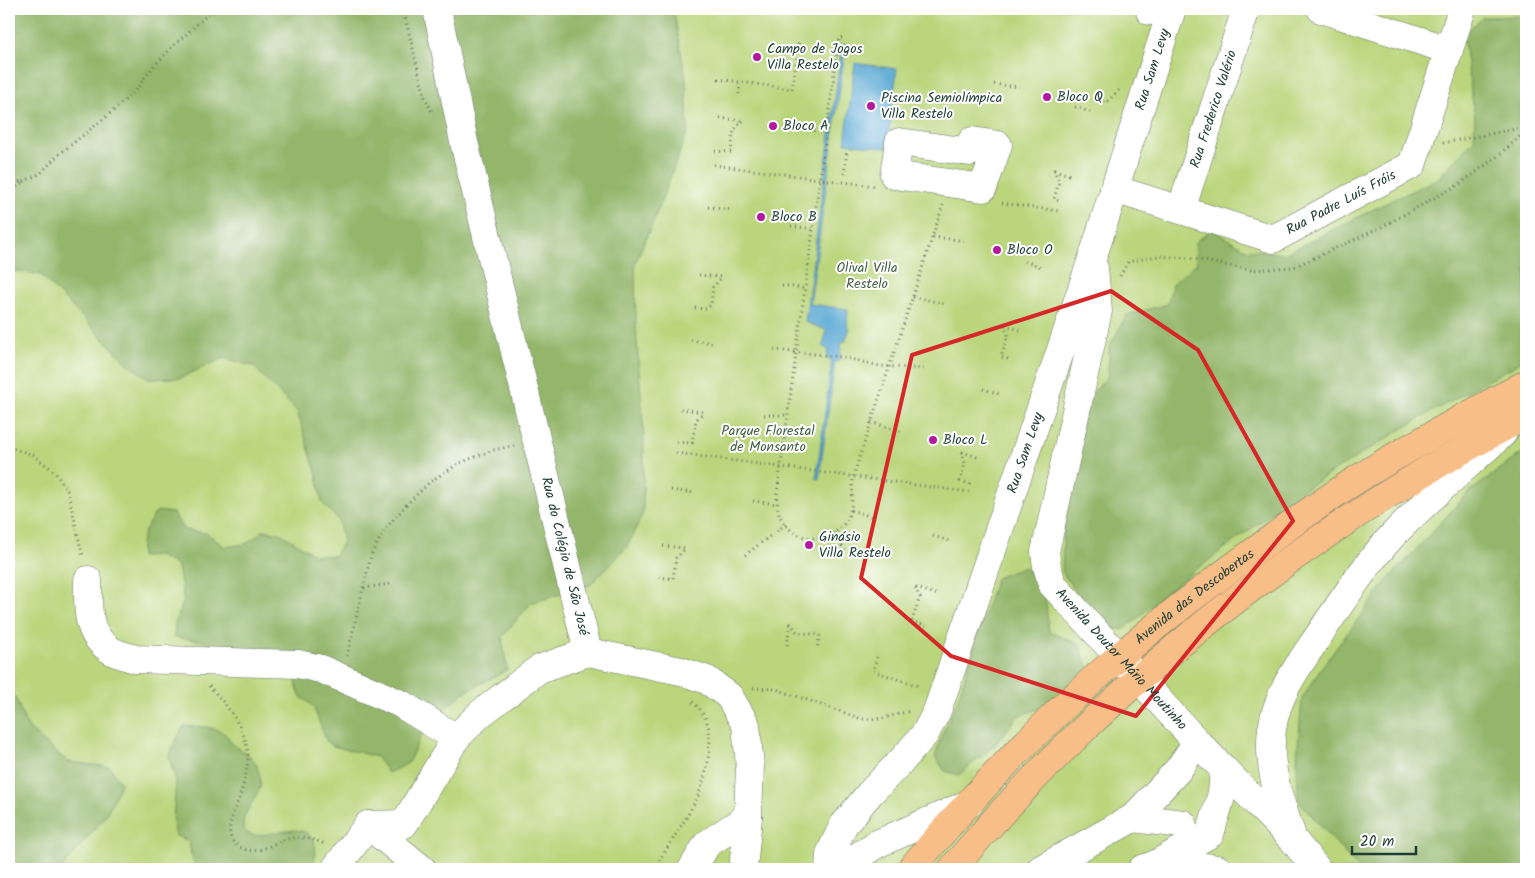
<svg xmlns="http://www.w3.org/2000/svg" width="1535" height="878" font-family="Kalam,sans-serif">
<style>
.green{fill:#bad57b;stroke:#6c8958}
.forest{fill:#93b66b;stroke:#597a50}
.water{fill:#59a7d3;stroke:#3c7284}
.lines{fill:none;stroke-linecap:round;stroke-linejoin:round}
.stream{stroke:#59a7d3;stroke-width:6}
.minor-casing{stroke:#677563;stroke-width:29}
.major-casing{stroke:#677563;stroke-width:29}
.path{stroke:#677563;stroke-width:3;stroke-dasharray:1 4;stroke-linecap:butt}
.minor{stroke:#fff;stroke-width:28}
.major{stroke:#f7be88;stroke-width:28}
.marked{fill:none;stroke:#d62828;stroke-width:4;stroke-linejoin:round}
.poi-dot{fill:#b5179e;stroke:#fff;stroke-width:2}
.labels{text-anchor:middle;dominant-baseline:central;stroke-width:4;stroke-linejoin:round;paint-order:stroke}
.poi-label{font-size:14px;fill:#1f3d34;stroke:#fff;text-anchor:start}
.street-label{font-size:14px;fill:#1f3d34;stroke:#fff}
.park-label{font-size:14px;fill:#466346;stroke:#fff}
</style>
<rect width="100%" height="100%" fill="#fff"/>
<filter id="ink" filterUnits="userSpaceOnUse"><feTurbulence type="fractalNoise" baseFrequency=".02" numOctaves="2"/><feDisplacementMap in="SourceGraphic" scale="10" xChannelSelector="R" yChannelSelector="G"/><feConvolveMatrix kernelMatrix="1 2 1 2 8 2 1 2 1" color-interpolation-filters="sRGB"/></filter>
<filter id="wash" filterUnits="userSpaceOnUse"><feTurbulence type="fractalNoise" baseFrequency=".0096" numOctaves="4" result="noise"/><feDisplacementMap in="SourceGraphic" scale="20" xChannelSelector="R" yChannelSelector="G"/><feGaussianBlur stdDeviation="1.12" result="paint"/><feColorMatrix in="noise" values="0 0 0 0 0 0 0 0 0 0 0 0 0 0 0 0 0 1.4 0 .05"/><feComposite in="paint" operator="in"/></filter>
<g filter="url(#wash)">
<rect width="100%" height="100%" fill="#eddcba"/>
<polygon class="green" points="9,9 1526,9 1526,733 1470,869 9,869"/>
<g class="forest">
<path d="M 9,9 L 675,9 L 675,18 L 686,80 L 688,130 L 654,220 L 635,263 L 636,329 L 644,436 L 643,513 L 627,547 L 590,585 L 531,603 L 502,637 L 507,670 L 463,693 L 425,727 L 408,763 L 388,773 L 377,757 L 333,746 L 327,742 L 313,706 L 301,697 L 297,688 L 296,674 L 258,665 L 203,641 L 174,637 L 175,623 L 184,601 L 178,566 L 159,556 L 141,557 C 139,539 146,526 157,511 L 173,513 L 184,530 L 206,533 L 225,547 L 246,544 L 264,530 L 280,533 L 315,555 L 334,556 L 343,542 L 339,521 L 322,502 L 317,475 L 297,411 L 253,366 L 224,358 L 180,378 L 150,379 L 128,364 L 41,275 L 19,271 L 9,271 Z"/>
<polygon points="1526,16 1526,359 1415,421 1300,492 1166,592 1135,621 1123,629 1114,629 1085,605 1062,572 1064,523 1086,401 1108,376 1109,347 1127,315 1168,304 1172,284 1197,263 1195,242 1212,230 1246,249 1285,254 1380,206 1437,179 1474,140 1475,118 1463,35 1483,17"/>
<polygon points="1526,450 1526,869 1359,869 1298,800 1297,758 1302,699 1319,671 1387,581 1468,493"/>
<polygon points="1025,567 1045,596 1049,632 1079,644 1089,670 1044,707 1018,716 995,745 959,775 945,771 935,757 942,734 957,702 996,578"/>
<polygon points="9,689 16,699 26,724 31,731 68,762 110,767 121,784 106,815 61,869 9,869"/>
<path d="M 184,726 C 198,727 213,725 225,734 C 229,737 229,742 234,745 C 241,750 250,755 255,762 C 258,767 262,781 260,787 C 257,798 235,822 246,832 C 259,844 297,819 311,837 C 319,847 315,858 311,869 L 196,869 L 191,854 L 189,841 L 176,836 L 173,821 L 176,781 L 169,757 L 176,740 Z"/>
</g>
<g class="water">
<polygon points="842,44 854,46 854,52 845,51 810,304 848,309 847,328 850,328 845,342 842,341 839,361 835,361 819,479 816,479 832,360 827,359 828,349 823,347 826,330 805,322"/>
<polygon points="855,63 897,69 887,148 845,143"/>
</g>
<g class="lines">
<polyline class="stream" points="9,161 13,162"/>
</g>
</g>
<g filter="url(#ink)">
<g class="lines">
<g class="minor-casing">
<g id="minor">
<path id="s1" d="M 437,9 L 464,142 L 588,652"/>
<polyline points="1150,9 1150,11"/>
<polyline points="1321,9 1449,50"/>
<polygon points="972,141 998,145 983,188 894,175 899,142 970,152"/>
<path id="s2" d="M 1114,189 L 1273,239 L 1412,165 L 1462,9"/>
<path id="s3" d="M 1181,210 L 1246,9"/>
<path id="s4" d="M 1094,268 L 1098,311 L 1045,552 L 1047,566 L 1052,584 L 1197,742 L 1294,841 L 1317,869"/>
<path d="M 88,580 C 88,607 85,635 112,651 C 119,655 128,656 135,659 L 298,664 L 321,669 L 401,704 L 456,738"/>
<polyline points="588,652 681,671 707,680 729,696 746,725 750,766 748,817 743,869"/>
<polyline points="1133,818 1183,824"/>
<polyline points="368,825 422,869"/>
<path d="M 1291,833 C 1279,799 1267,766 1272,729 C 1277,694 1298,666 1317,638 C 1341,603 1364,566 1394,534 C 1428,499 1467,466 1503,433"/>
<polyline points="1154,865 1206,867 1218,869"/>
<polyline points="335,869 368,825 404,824 456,738 480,714 539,669 588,652"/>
<polyline points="692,869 707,844 748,817"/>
<path id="s5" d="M 829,869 L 830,854 L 843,826 L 870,793 L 904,758 L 925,734 L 937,711 L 1093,256 L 1172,9"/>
<polyline points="845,869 852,860 877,844 970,803"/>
<polyline points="1041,869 1133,818 1178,770 1197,742"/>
<polyline points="1142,869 1154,865 1210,834 1222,793 1224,770"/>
</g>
</g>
<g class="major-casing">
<g id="major">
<path id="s6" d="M 911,869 C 974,794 1044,721 1119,657 C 1163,619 1209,584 1256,550 C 1292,523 1329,497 1367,473 C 1419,441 1472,413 1526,384"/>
<path d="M 952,869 C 1110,681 1309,529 1526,415"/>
</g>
</g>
<g class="path">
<polyline points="403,9 425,97 432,112"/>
<polyline points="718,79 792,89 799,41"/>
<polyline points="994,84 1019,87"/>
<polyline points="739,94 740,82"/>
<polyline points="1094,99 1106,103 1120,89"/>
<polyline points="1075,107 1090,112"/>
<polyline points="720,118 743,121"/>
<polyline points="804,129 827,132"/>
<polyline points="1443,143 1526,127"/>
<polyline points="824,150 839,38 843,38"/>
<polyline points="715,151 731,152 734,130 743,121"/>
<path d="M 823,156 L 777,494 C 777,503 777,512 782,520 C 797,545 834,544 847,519 C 854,507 852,490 853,477 L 943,205"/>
<polyline points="714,165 874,186"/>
<polyline points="1054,169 1059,182 1054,199 1061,202"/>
<polyline points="1054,170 1070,175"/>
<polyline points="844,174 847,152"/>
<polyline points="9,180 23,182 41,173 57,156 106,117 132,94 154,66 172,47 206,16 218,9"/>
<polyline points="9,193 22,183"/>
<polyline points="1002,203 1059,211"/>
<polyline points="708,207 731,210"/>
<polyline points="791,226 814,229"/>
<polyline points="933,237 967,241"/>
<polyline points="1025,261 1041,267"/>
<polyline points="699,275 722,277"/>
<polyline points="1120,276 1128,262 1158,256 1189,258 1251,270 1294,267 1378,229 1458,185 1498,156 1526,131"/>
<polyline points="782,285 806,289"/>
<polyline points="913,297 946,304"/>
<polyline points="695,308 706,309 711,305 713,287 722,277"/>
<polyline points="1004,325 1008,335 1001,357 1011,360"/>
<polyline points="1005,325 1020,330"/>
<polyline points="691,340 713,343"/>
<polyline points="774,350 842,357 880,366 924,369"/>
<polyline points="983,389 1000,394"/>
<polyline points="681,409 703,412"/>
<polyline points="764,415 788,415"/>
<polyline points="871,422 903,432"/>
<polyline points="677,442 692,443 696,420 704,412"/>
<polyline points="9,447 33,455 55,472 68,492 83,557"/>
<polyline points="962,452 965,463 960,481 971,484"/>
<polyline points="962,452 980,458"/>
<polyline points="676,453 969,492"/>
<polyline points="671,490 693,493"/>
<polyline points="753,501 777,504"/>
<polyline points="851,510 875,518"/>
<polyline points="834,533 845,551"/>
<polyline points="933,536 952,542"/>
<polyline points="663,546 685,548"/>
<polyline points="808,550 810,539"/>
<polyline points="745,555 786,524"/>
<polyline points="659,577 673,579 676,558 686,548"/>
<polyline points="364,588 390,584"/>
<polyline points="915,588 920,597 912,621 926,626"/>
<polyline points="916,588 936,594"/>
<polyline points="790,623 797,632 820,635 817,649"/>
<polyline points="787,645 790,624"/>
<polyline points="347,656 371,555 385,529 407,504 431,481 460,463 493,450 514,446"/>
<polyline points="877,657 873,671 916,685 920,688"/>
<path d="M 209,686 C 226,704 246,728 248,755 C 248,768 244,783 240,796 C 234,813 218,839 244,849 C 260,855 275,841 291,838 C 302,836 315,840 325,844"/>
<polyline points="753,688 776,689 862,719 880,719 910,711"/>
<path d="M 654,869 C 668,846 687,819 698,796 C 706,777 715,739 706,720 C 703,712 698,707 692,702"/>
</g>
<use href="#minor" class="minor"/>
<use href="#major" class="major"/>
</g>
</g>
<path class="marked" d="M 1111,291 L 1198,350 L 1293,521 L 1136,716 L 951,656 L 861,578 L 912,355 Z"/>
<g class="poi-dot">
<circle cx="757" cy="57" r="5"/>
<circle cx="1047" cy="97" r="5"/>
<circle cx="871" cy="106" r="5"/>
<circle cx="773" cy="126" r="5"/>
<circle cx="761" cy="217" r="5"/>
<circle cx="997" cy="250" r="5"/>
<circle cx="933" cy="440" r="5"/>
<circle cx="809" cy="545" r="5"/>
</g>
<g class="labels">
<g class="poi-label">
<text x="767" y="49">Campo de Jogos<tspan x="767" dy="16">Villa Restelo</tspan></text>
<text x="1057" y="97">Bloco Q</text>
<text x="881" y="98">Piscina Semiolímpica<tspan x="881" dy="16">Villa Restelo</tspan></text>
<text x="783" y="126">Bloco A</text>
<text x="771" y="217">Bloco B</text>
<text x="1007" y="250">Bloco O</text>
<text x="943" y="440">Bloco L</text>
<text x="819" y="537">Ginásio<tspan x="819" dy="16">Villa Restelo</tspan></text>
</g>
<g class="street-label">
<text stroke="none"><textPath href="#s5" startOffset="872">Rua Sam Levy</textPath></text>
<text stroke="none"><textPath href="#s3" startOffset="106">Rua Frederico Valério</textPath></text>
<text stroke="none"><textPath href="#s2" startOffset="244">Rua Padre Luís Fróis</textPath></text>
<text stroke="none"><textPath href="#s5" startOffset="468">Rua Sam Levy</textPath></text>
<text stroke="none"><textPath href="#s1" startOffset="562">Rua do Colégio de São José</textPath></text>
<text stroke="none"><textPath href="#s6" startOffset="394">Avenida das Descobertas</textPath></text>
<text stroke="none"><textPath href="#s4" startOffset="425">Avenida Doutor Mário Moutinho</textPath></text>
</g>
<g class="park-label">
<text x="867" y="268">Olival Villa<tspan x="867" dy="16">Restelo</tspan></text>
<text x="768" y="431">Parque Florestal<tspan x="768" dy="16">de Monsanto</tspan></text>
</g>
</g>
<rect width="1535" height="878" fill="none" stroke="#fff" stroke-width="30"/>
<path d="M1352 846v8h64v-8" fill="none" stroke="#1f3d34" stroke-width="2.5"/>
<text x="1360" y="846" font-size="15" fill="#1f3d34" stroke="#ffffff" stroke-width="4" paint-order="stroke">20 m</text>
</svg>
